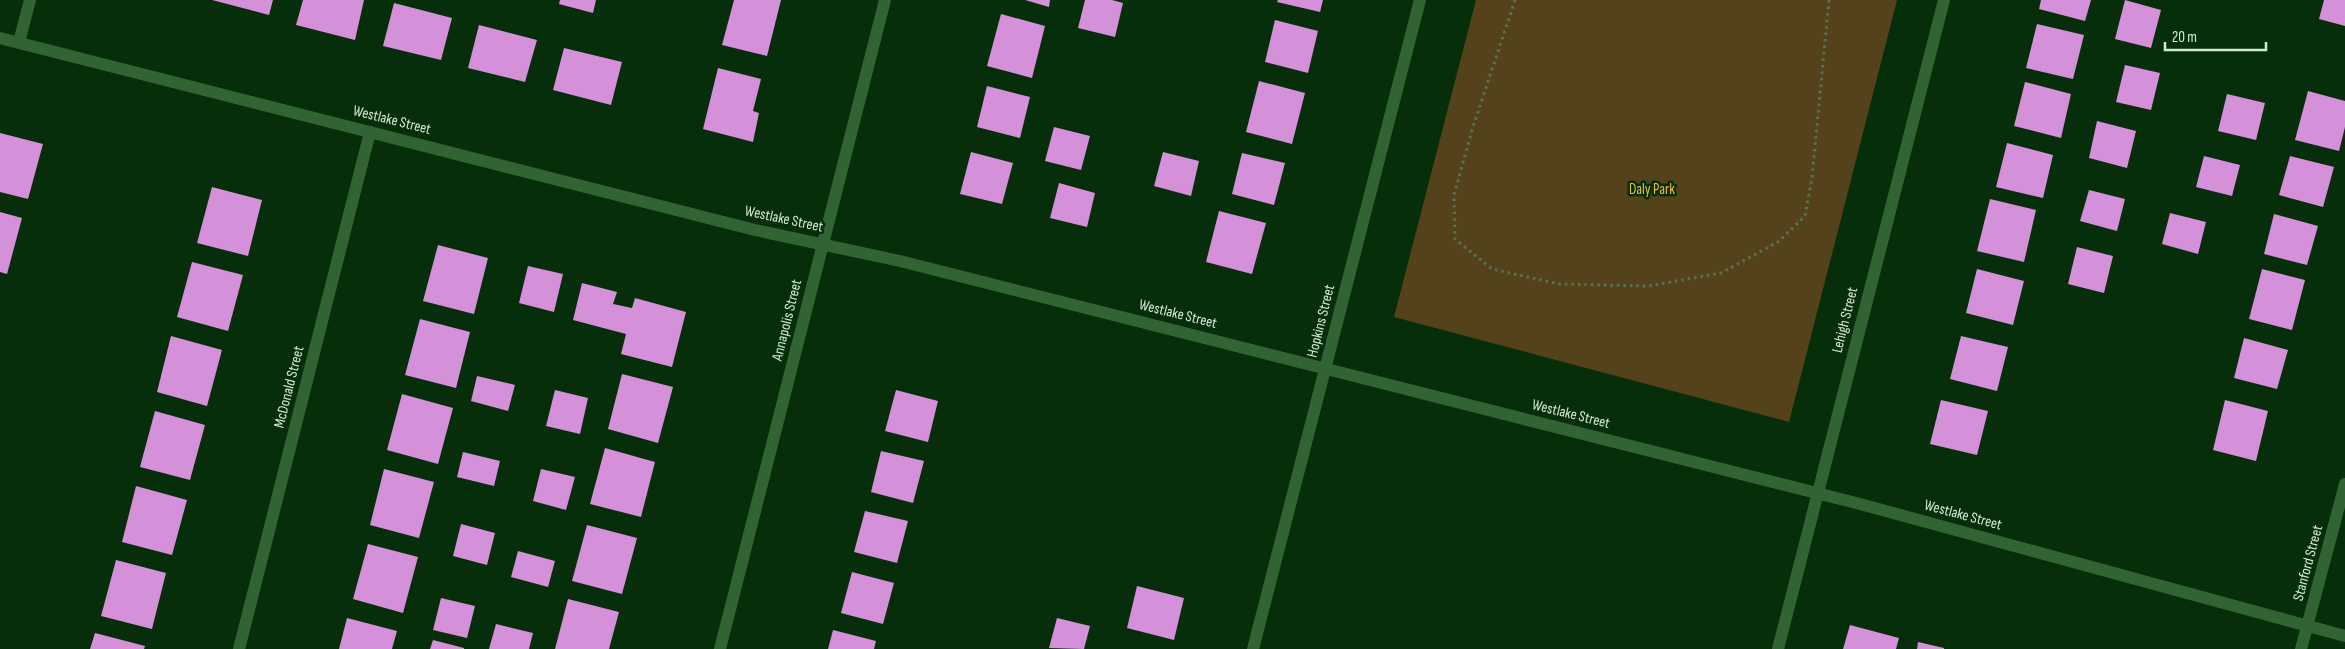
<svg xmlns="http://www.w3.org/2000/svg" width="2345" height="649" font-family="'Sofia Sans Condensed',sans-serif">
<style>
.green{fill:#54421a}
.building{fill:#d590da}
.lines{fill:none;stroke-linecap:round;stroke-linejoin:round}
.path{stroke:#537555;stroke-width:3;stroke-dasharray:2.5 4;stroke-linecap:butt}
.minor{stroke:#326334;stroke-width:12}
.labels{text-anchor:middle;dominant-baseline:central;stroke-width:5;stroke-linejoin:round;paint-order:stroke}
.street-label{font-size:15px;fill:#d2ecd1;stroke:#072e0b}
.park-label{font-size:15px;fill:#f5bc2f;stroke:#072e0b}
</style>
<rect width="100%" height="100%" fill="#072e0b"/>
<polygon class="green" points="1476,0 1897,0 1789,422 1394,317"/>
<g class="building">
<polygon points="212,0 273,0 269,15"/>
<polygon points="303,0 364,0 355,40 296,25"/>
<polygon points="560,0 596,0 593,13 559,4"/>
<polygon points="734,0 781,0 767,56 722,45"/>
<polygon points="1025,0 1050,0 1049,7"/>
<polygon points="1085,0 1112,0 1123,3 1115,37 1078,28"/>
<polygon points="1278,0 1323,0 1320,12 1277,2"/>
<polygon points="2041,0 2091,0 2085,21 2039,9"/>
<polygon points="2125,0 2161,10 2151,48 2115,39"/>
<polygon points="2324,0 2345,0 2345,26 2319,19"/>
<polygon points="394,3 452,18 441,60 383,46"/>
<polygon points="1001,14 1045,26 1032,78 987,66"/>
<polygon points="1275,20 1318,31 1308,73 1265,62"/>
<polygon points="2037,24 2084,35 2073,79 2026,68"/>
<polygon points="479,25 537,40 525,82 468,68"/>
<polygon points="564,48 622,62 611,105 553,90"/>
<polygon points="2125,65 2160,73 2151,110 2116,102"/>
<polygon points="718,68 761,79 753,111 759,113 753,142 703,129"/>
<polygon points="1259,81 1305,93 1292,144 1246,132"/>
<polygon points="2025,82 2071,94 2061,138 2014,126"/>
<polygon points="987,86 1030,97 1020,138 977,127"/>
<polygon points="2308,91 2345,101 2345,127 2339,151 2295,140"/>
<polygon points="2227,94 2265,103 2256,140 2218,131"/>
<polygon points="2097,121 2136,131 2127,168 2089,158"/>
<polygon points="1054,127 1090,136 1081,170 1045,161"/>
<polygon points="0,133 43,144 28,199 0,192"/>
<polygon points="2007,143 2053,155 2043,198 1996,187"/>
<polygon points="971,152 1013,163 1002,204 960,194"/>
<polygon points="1163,152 1199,161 1191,196 1154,186"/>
<polygon points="1242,153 1285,163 1274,205 1232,194"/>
<polygon points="2204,156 2240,165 2232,196 2196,187"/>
<polygon points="2290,156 2334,167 2323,207 2279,195"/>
<polygon points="1059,183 1095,193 1087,227 1050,218"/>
<polygon points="212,187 262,200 248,256 197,243"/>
<polygon points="2089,190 2125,199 2117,231 2080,221"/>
<polygon points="1990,199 2036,210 2024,262 1977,251"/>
<polygon points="1219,211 1266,223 1252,274 1206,262"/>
<polygon points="0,212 22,218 7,274 0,272"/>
<polygon points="2170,213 2206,222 2198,254 2162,244"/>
<polygon points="2274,214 2318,226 2307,265 2264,254"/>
<polygon points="438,245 488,258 474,314 423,301"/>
<polygon points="2077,247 2113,256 2104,293 2068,284"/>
<polygon points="192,262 243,275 228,331 177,317"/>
<polygon points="528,266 563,274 554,312 519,303"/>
<polygon points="1977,269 2024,281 2013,325 1966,313"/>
<polygon points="2262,269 2305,280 2292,330 2249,319"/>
<polygon points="582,283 617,292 613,304 632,308 635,298 686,312 672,367 621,354 626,334 573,320"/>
<polygon points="420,319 470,332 456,388 405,375"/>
<polygon points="171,336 222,350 207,406 157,392"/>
<polygon points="1961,336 2008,347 1997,391 1950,379"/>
<polygon points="2244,338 2288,350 2277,389 2234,378"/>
<polygon points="622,374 673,387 658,443 608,429"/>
<polygon points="477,376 515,385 508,411 471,401"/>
<polygon points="555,390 588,398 580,434 546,426"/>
<polygon points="896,390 938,401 928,442 885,431"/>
<polygon points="402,394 453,408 438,464 387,450"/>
<polygon points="1941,400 1988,411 1977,455 1930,444"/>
<polygon points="2225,400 2268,411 2256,461 2213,450"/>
<polygon points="155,411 205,425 190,480 140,467"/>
<polygon points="605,448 655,462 641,517 590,504"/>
<polygon points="881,451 924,461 913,503 871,492"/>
<polygon points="463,452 500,461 494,486 457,477"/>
<polygon points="384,469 434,482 419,538 370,525"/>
<polygon points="541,469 575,477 566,510 533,501"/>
<polygon points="136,486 187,500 172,555 122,542"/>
<polygon points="865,511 908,521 897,563 854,552"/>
<polygon points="461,524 495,533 487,565 453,556"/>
<polygon points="587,525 637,538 622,594 572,581"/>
<polygon points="368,544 418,557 403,613 353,599"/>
<polygon points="518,551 555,561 548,587 511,577"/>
<polygon points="116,560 166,573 152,629 101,616"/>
<polygon points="852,572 894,583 883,624 841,613"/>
<polygon points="1137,586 1184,598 1174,640 1127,628"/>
<polygon points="441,598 475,606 467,638 433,630"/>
<polygon points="568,599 619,612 609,649 555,649"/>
<polygon points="347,618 397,631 392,649 339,649"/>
<polygon points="1057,618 1090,626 1084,649 1049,648"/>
<polygon points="496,624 533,633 529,649 489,649"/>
<polygon points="1850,625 1899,638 1896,649 1843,649"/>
<polygon points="833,630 876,641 874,649 828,649"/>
<polygon points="95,633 145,646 144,649 90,649"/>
<polygon points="433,640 464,648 464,649 430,649"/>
<polygon points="1918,642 1944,648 1944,649 1917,649"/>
</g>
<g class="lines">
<polyline class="path" points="1515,0 1472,130 1454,195 1455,239 1492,269 1559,284 1648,286 1721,273 1778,242 1805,216 1812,178 1829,0"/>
<g class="minor">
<polyline points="0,38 755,230 900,261 1860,504 2345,636"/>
<polyline points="19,42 30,0"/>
<polyline points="239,649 370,132"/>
<polyline points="720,649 885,0"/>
<polyline points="1253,649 1420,0"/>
<polyline points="1778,649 1944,0"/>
<polyline points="2301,649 2345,484"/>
</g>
</g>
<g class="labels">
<g class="street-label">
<text transform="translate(392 120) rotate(14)">Westlake Street</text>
<text transform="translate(784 219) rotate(12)">Westlake Street</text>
<text transform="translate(1178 314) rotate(14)">Westlake Street</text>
<text transform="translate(787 320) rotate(-76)">Annapolis Street</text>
<text transform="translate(1845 320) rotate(-76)">Lehigh Street</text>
<text transform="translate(1321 321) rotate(-76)">Hopkins Street</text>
<text transform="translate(289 387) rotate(-76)">McDonald Street</text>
<text transform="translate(1571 414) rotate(14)">Westlake Street</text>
<text transform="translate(1963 515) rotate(15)">Westlake Street</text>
<text transform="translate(2308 563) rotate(-75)">Stanford Street</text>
</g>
<g class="park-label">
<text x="1652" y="189">Daly Park</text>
</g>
</g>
<path d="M2165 42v8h101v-8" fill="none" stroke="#d2ecd1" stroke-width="2.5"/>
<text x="2172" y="42" font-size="15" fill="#d2ecd1" stroke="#072e0b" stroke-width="4" paint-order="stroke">20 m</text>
</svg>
